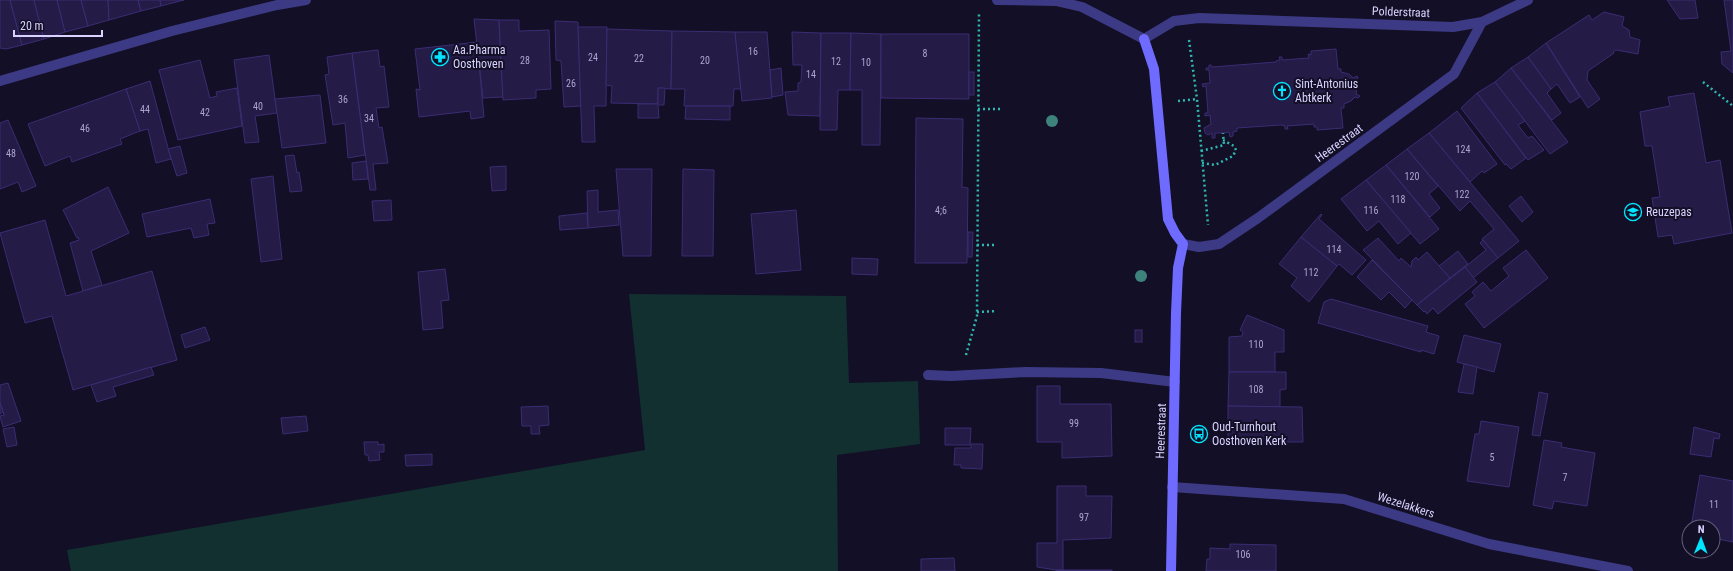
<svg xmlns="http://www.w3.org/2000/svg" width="1733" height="571" font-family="'Roboto Condensed',sans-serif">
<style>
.green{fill:#12302f}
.building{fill:#241b47;stroke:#3b2d73}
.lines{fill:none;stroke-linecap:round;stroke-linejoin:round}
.path{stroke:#2fb8b0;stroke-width:2.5;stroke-dasharray:2 3;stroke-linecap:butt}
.lane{stroke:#3d3a85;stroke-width:10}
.street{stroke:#3d3a85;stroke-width:10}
.secondary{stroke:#6f6bff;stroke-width:10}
.tree{fill:#3d827b}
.labels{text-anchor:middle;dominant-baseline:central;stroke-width:4;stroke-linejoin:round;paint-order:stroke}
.number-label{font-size:10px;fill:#aca6d1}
.street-label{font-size:12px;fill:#d9d4ff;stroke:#130f26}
.poi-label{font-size:12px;fill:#d9d4ff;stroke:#130f26;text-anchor:start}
</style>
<rect width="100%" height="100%" fill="#130f26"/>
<polygon class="green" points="629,294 846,296 849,383 918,381 920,444 837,455 838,571 71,571 67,550 645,450"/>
<g class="building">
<polygon points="0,0 10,0 22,45 6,49 0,48"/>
<polygon points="10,0 34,0 44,39 22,45"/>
<polygon points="34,0 57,0 65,32 44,39"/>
<polygon points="57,0 81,0 88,26 65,32"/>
<polygon points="81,0 108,0 109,20 88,26"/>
<polygon points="108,0 138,0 141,11 109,20"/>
<polygon points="138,0 160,0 161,6 141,11"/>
<polygon points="160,0 184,0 161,6"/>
<polygon points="1667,0 1695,0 1698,18 1680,19"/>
<polygon points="1724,0 1733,0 1733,73 1722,64 1721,52 1731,51"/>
<polygon points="1604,12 1624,17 1622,26 1629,30 1630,37 1640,40 1638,54 1616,50 1613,52 1614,53 1588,71 1587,80 1600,99 1588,108 1546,43 1589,15 1592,20"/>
<polygon points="474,19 499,20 503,97 483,98"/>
<polygon points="499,20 519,20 519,31 549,30 551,89 536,90 536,98 503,100"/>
<polygon points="555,21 578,22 581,106 564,107 561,61 556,60"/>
<polygon points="578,27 607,27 606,106 594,106 595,142 582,142"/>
<polygon points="607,29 672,31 671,89 658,88 658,104 611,103 612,86 606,85"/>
<polygon points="672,31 735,32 741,89 734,89 733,106 684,106 685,89 671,89"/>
<polygon points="735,32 767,32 772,98 742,101"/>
<polygon points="792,32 821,33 820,116 788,115 785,92 798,91 798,83 801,82 802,65 793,65"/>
<polygon points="821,33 851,33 850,90 838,90 837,130 820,130"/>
<polygon points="851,33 881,34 880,145 862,145 862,90 850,90"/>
<polygon points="881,34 969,34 969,99 881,98"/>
<polygon points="477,42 484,117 471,119 470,111 419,117 416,89 420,90 415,49"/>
<polygon points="1546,43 1580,97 1570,103 1557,84 1551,89 1528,57"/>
<polygon points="1336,49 1338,69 1341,69 1341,72 1349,74 1353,78 1357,76 1358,78 1355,81 1357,86 1356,94 1360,96 1358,98 1355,97 1351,101 1344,104 1344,108 1341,108 1343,128 1317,130 1317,127 1314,127 1314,124 1287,126 1288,129 1285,129 1285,126 1281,125 1237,128 1237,131 1233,132 1233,136 1230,137 1229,132 1223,133 1215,133 1215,138 1212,138 1212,133 1208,135 1205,133 1204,128 1211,124 1210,115 1205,116 1205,113 1208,113 1206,86 1203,87 1202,84 1210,83 1209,70 1206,70 1206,68 1209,68 1209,65 1211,65 1212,67 1276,62 1276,61 1280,60 1279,57 1282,57 1282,60 1309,58 1308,54 1311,55 1311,51"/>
<polygon points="378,50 380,67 384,66 389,107 376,108 379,128 382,127 388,163 373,164 376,190 370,190 352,53"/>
<polygon points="352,53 365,155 348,158 345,123 333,125 325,75 329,74 327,57"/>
<polygon points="269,55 277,113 255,116 259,142 245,143 234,60"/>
<polygon points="1528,57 1551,89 1547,93 1561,113 1552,120 1511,68"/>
<polygon points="200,60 210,98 217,96 216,92 237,88 242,126 178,140 159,70"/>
<polygon points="781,68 783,95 772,97 770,70"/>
<polygon points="1511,68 1568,142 1550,154 1495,82"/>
<rect x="969" y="72" width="5" height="23"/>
<polygon points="150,81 171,159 156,163 148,129 140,131 126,89"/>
<polygon points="1495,82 1525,121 1518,125 1528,138 1532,136 1544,150 1528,160 1477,93"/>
<polygon points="658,88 665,88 664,105 658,105 659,118 638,118 638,104 658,104"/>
<polygon points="126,89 140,131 120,139 122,144 72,162 70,156 45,166 28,124"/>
<polygon points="1477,93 1526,158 1511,169 1506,164 1505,165 1461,108"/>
<polygon points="1694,93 1706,163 1720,160 1732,233 1674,244 1672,235 1658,237 1652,198 1660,197 1652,146 1645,146 1640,112 1670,106 1668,97"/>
<polygon points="320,95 326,143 282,148 275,99"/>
<polygon points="686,106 730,106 730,120 685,119"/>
<polygon points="1457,111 1497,164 1484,173 1482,171 1470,182 1429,133"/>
<polygon points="916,118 963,119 962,187 968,188 967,263 915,263"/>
<polygon points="8,120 36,186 22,192 18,182 0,189 0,123"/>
<polygon points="1429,133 1519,241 1498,258 1482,239 1494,229 1470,201 1460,211 1407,149"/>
<polygon points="180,146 187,173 177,176 168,149"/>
<polygon points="1407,149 1438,186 1429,194 1440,208 1430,217 1386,165"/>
<polygon points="294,155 297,173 299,172 302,191 290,192 285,156"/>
<polygon points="366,161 368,179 353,180 352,163"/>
<polygon points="1386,165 1439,229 1420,244 1366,180"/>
<polygon points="506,166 506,190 492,191 490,167"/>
<polygon points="616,169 652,169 651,256 623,256"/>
<polygon points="683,169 714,170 713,256 682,256"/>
<polygon points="273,176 282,259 261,262 251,179"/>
<polygon points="1366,180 1411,233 1398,244 1379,221 1367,231 1341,199"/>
<polygon points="108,187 129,233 91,251 102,285 83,291 70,243 79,240 78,237 77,238 63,210"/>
<polygon points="598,190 598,212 618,210 619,225 588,228 587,191"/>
<polygon points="1521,196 1533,212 1522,222 1509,206"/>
<polygon points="210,199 215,223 207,224 209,235 194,238 191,228 147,237 142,214"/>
<polygon points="391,200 392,220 374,221 372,201"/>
<polygon points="796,210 801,270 756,274 751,214"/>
<polygon points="587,213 588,228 560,230 559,216"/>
<polygon points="1321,214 1322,215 1319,219 1366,260 1352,275 1339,264 1337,266 1301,237"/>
<polygon points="45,220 66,296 152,271 177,360 73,390 52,316 25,323 0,233"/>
<polygon points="968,232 973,232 972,257 968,257"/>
<polygon points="1301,237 1337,266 1309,302 1291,286 1297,278 1279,264"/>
<polygon points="1378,238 1399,261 1401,258 1411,267 1412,261 1416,257 1418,260 1427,252 1450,278 1417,305 1363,250"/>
<polygon points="1483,240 1498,258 1473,278 1465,267 1486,250 1480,243"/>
<polygon points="1526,250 1548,278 1484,328 1465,304 1475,296 1472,292 1483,282 1491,291 1509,276 1503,268"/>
<polygon points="1458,251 1468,264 1450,278 1439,266"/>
<polygon points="852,258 878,259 877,275 852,274"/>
<polygon points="1372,260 1412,300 1405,308 1389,292 1381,300 1357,277"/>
<polygon points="1465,267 1477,282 1438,314 1433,308 1427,314 1425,311 1424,312 1417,305"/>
<polygon points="445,269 449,300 441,301 443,328 423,330 418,272"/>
<polygon points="1331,299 1428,326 1426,332 1439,336 1434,354 1421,350 1421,352 1318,323 1324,302"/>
<polygon points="1247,315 1284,330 1284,352 1275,352 1275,372 1229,372 1229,337 1242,336 1243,332 1240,330"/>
<polygon points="205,327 210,340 185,348 181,335"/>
<rect x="1135" y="330" width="7" height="12"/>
<polygon points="1464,335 1501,344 1494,372 1457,362"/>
<polygon points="1464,364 1477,367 1473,394 1458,392"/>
<polygon points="151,367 154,375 113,387 116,396 97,402 91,385"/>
<polygon points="1229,372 1286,372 1286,389 1280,390 1280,407 1228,406"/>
<polygon points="8,383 21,421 3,427 0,416 4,415 0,403 0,385"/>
<polygon points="1037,386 1060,386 1060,404 1111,404 1112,456 1062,458 1062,442 1037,442"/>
<polygon points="1539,392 1548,394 1540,436 1532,435"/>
<polygon points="0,403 3,412 0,414"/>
<polygon points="548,406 549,425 539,426 540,434 531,434 531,426 522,426 521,407"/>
<polygon points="1228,406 1302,407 1303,442 1228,442"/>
<polygon points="306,416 308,431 283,434 281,418"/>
<polygon points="1481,421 1519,427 1509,487 1467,481 1475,434 1479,434"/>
<polygon points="14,427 17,445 7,447 3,429"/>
<polygon points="1694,427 1720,434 1719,439 1714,438 1711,457 1690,454"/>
<polygon points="945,428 971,428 970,445 945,445"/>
<polygon points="1544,440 1562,443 1561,447 1595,453 1587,506 1554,501 1552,509 1533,505"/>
<polygon points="364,442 378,442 378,445 384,444 384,452 379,452 380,460 369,461 368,455 365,455"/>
<polygon points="971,444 983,444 982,469 961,468 961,465 954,465 955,448 971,448"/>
<polygon points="432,454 432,465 406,466 405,455"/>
<polygon points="1700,475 1733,481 1733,542 1713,538 1713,527 1691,527"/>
<polygon points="1057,486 1086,486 1086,496 1112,496 1111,538 1063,540 1063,570 1056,570 1037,567 1037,543 1057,543"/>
<polygon points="1230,544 1276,545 1276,571 1206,571 1207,559 1210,559 1210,548 1230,549"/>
<polygon points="954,558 955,571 921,571 921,559"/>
<rect x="1056" y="570" width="56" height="1"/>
</g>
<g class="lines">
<g class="path">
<polyline points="1189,40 1197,99"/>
<polyline points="1703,82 1733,106"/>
<polyline points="1178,101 1197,99 1208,225"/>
<polyline points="978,109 1000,109"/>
<polyline points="1201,151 1224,145 1223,133"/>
<polyline points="1202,163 1215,165 1233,156 1236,150 1234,146 1223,140"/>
<polyline points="977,245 997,245"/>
<polyline points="977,312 997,311"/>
<polyline points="966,355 977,316 979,12"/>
</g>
<polyline class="lane" points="928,375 951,376 1025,372 1101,373 1175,382"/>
<g class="street">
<polyline points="997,0 1056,1 1082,7 1144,39 1174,21 1199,18 1453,27 1482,22 1528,0"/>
<polyline points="0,81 172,31 277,5 306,0"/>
<polyline points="1183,244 1199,247 1219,244 1258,218 1454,74 1482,22"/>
<polyline points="1172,487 1344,499 1489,544 1628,571"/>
</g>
<polyline class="secondary" points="1144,39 1154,69 1168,219 1175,233 1183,244 1178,268 1176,313 1171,571"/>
</g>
<g class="tree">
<circle cx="1052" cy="121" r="6"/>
<circle cx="1141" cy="276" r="6"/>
</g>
<defs>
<g id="pharmacy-ring" transform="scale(0.9)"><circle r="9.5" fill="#130f26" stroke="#00e5ff" stroke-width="1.5"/><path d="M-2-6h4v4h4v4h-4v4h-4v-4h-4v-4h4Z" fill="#00e5ff"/></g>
<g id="church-ring" transform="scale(0.9)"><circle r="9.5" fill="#130f26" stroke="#00e5ff" stroke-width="1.5"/><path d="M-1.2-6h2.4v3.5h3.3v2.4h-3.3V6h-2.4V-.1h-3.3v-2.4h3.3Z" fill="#00e5ff"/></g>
<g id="school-ring" transform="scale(0.9)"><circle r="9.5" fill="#130f26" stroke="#00e5ff" stroke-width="1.5"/><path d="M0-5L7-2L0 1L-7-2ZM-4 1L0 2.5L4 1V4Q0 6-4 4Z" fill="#00e5ff"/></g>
<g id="bus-ring" transform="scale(0.9)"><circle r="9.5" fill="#130f26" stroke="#00e5ff" stroke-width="1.5"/><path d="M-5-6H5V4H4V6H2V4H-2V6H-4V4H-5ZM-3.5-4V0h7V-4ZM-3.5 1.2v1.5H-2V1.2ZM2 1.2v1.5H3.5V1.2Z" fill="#00e5ff"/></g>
</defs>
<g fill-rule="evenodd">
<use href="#pharmacy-ring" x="440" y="57"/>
<use href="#church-ring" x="1282" y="91"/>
<use href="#school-ring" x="1633" y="212"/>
<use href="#bus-ring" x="1199" y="434"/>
</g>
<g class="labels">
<g class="number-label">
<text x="753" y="51">16</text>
<text x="925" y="53">8</text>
<text x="593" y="57">24</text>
<text x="639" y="58">22</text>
<text x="525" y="60">28</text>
<text x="705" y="60">20</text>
<text x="836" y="61">12</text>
<text x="866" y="62">10</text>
<text x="811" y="74">14</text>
<text x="571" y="83">26</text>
<text x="343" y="99">36</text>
<text x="258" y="106">40</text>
<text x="145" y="109">44</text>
<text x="205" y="112">42</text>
<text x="369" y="118">34</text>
<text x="85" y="128">46</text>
<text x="1463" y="149">124</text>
<text x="11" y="153">48</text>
<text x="1412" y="176">120</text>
<text x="1462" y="194">122</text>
<text x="1398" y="199">118</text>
<text x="941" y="210">4;6</text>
<text x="1371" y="210">116</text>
<text x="1334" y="249">114</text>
<text x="1311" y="272">112</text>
<text x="1256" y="344">110</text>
<text x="1256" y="389">108</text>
<text x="1074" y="423">99</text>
<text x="1492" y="457">5</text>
<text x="1565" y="477">7</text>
<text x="1714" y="504">11</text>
<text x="1084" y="517">97</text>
<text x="1243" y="554">106</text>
</g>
<g class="street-label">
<text transform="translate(1401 12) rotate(2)">Polderstraat</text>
<text transform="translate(1339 143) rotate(-36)">Heerestraat</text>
<text transform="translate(1161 431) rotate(-88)">Heerestraat</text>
<text transform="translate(1406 505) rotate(18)">Wezelakkers</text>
</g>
<g class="poi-label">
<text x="453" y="50">Aa.Pharma<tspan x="453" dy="14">Oosthoven</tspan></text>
<text x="1295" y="84">Sint-Antonius<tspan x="1295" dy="14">Abtkerk</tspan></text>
<text x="1646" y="212">Reuzepas</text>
<text x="1212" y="427">Oud-Turnhout<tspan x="1212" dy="14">Oosthoven Kerk</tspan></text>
</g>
</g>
<g transform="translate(1701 539) rotate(1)"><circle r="19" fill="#130f26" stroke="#625e7d"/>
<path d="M0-3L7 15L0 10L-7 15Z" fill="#00e5ff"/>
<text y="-6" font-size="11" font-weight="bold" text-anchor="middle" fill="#d9d4ff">N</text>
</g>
<path d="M14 30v6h88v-6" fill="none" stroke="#d9d4ff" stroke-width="2"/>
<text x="20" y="30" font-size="12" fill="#d9d4ff" stroke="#130f26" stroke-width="3" paint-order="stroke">20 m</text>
</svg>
